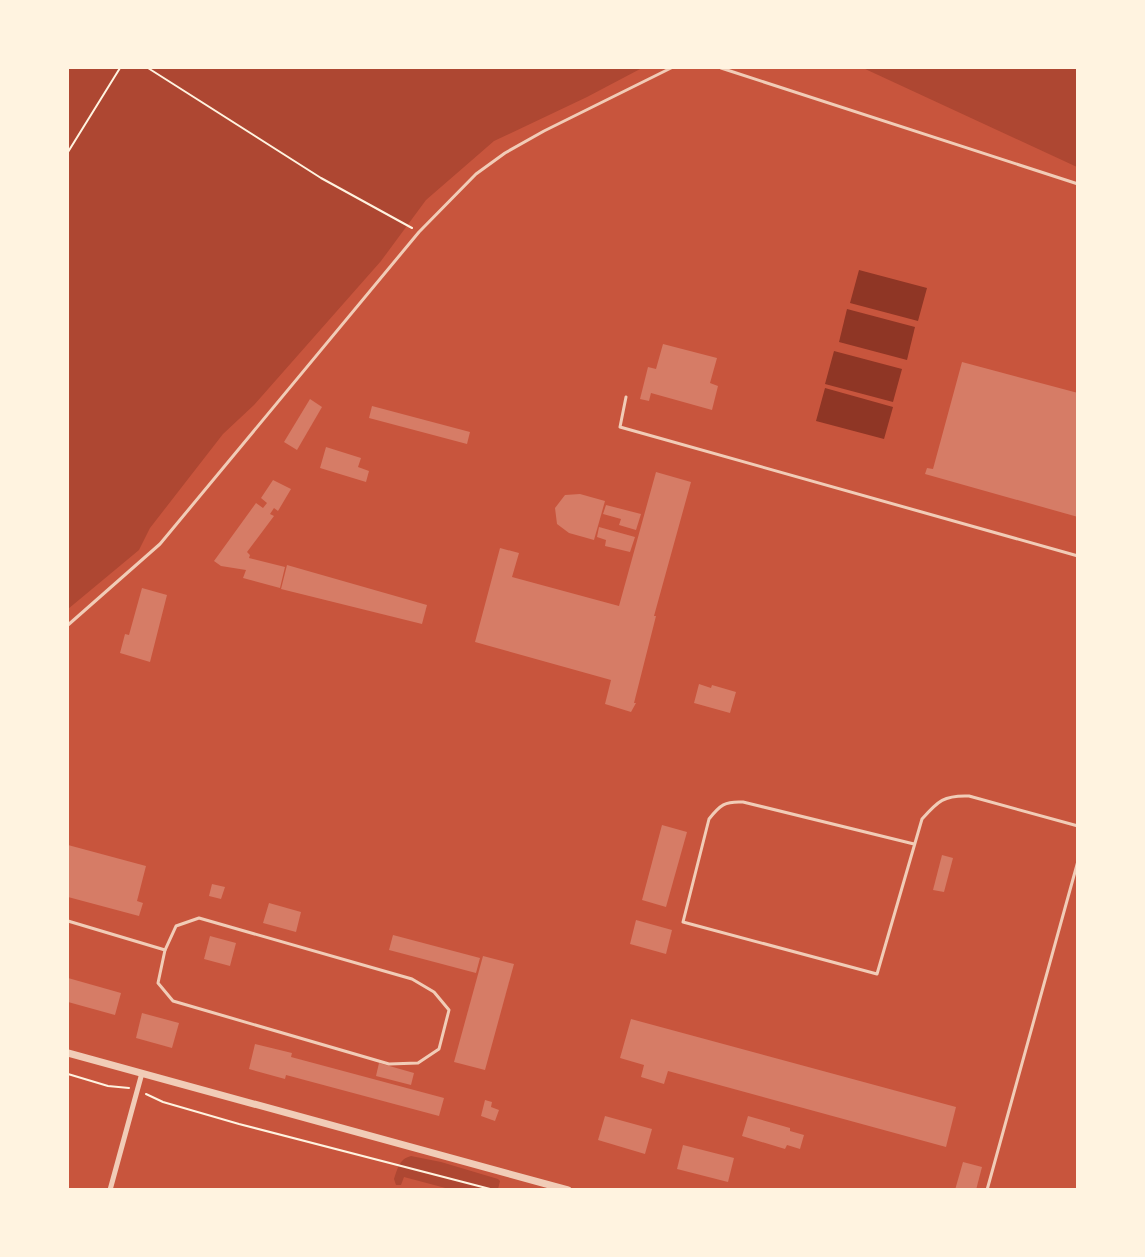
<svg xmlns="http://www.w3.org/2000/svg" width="1145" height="1257" font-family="Roboto,sans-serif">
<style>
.green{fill:#ae4732}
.water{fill:#8f3625}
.building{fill:#d67c66}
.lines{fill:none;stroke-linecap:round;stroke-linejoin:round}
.path{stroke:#fff3e0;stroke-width:2}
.service{stroke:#f1ccb7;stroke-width:3}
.minor{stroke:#f1ccb7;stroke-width:5}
.tertiary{stroke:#f1ccb7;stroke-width:7}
</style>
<rect width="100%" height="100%" fill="#c8553d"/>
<g class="green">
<polygon points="68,68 642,68 587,97 494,141 426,200 381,261 254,405 223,434 150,528 139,550 68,609"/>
<polygon points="863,68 1077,68 1077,167"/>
<path d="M 411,1156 L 441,1162 L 498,1179 L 500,1181 L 498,1189 L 453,1190 L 404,1177 L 401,1185 L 396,1185 L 394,1179 C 398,1168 399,1159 411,1156 Z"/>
</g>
<g class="water">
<polygon points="859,270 927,288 918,321 850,303"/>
<polygon points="847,309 915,327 907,360 839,342"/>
<polygon points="834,351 902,369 893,402 825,384"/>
<polygon points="825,388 893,407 884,439 816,421"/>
</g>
<g class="building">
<polygon points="663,344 717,358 710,383 718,386 712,410 651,393 649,401 640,399 648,367 656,369"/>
<polygon points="962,362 1078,393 1078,517 925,474 927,468 933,469"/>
<polygon points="310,399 322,407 297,450 284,442"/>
<polygon points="372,406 470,432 467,444 369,418"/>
<polygon points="326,447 361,458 358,467 369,471 366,482 320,468"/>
<polygon points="656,472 691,482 654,616 656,616 634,703 636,703 631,712 605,704 611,680 475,642 500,548 519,553 512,577 619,606"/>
<polygon points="273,480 291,489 278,511 274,508 270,514 274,516 247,552 250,555 249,558 285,567 280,588 243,578 246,570 221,566 214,561 256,503 263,508 267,503 261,498"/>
<polygon points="580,494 605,501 594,540 569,533 557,524 555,508 565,495"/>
<polygon points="606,505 641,514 636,530 619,525 621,519 603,514"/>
<polygon points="599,527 635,537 630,552 605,546 606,540 597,537"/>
<polygon points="287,565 427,605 422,624 281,589"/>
<polygon points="142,588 167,595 150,662 120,653 125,634 129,635"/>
<polygon points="699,684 711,688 712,685 736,692 730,713 694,703"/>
<polygon points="662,825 687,832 666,907 642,900"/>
<polygon points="68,845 146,866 137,901 143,903 139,916 68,897"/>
<polygon points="942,855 953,858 944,892 933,890"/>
<polygon points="212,884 225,887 221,899 209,896"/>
<polygon points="269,903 301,912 296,932 263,923"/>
<polygon points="636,920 672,930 666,954 630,944"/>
<polygon points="393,935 480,958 476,973 389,950"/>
<polygon points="210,936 236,943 230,966 204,959"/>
<polygon points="483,956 514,964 485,1070 454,1062"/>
<polygon points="68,978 121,993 115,1015 68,1002"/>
<polygon points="142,1013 179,1023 172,1048 136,1038"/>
<polygon points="631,1019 956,1107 946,1147 668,1071 664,1084 641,1077 644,1065 620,1058"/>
<polygon points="255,1044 292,1053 291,1057 444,1098 439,1116 286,1075 285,1079 249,1069"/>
<polygon points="379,1063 414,1073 411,1085 376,1076"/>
<polygon points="485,1100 492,1102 491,1107 499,1110 495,1121 481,1116"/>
<polygon points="605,1116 652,1129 645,1154 598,1140"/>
<polygon points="748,1116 790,1128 790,1131 804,1135 800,1149 787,1145 785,1149 742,1136"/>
<polygon points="683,1145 734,1158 728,1182 677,1169"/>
<polygon points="963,1162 982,1167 976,1190 955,1190"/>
</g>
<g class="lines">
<g class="path">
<polyline points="148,68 321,178 412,228"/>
<polyline points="68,152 120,68"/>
<polyline points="68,1074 108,1086 129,1088"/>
<polyline points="146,1094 163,1102 239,1124 494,1190"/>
</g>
<g class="service">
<polyline points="721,68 1078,184"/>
<polyline points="626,397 620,427 1078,556"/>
<polyline points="68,625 160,544 419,232 476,174 505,153 544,131 671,68"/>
<path d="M 914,844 L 743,802 C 725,801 720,805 709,819 L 683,922 L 877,974 L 922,819 C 938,801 944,795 969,796 L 1078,826"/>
<polygon points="199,918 412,979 434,992 449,1010 439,1049 418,1063 389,1064 173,1001 158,983 165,950 176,926"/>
<polyline points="68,921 165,950"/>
<polyline points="987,1190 1078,861"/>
</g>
<polyline class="minor" points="110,1190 142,1073"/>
<polyline class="tertiary" points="68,1053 568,1190"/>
</g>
<rect width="1145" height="1257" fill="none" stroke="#fff3e0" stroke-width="138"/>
</svg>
